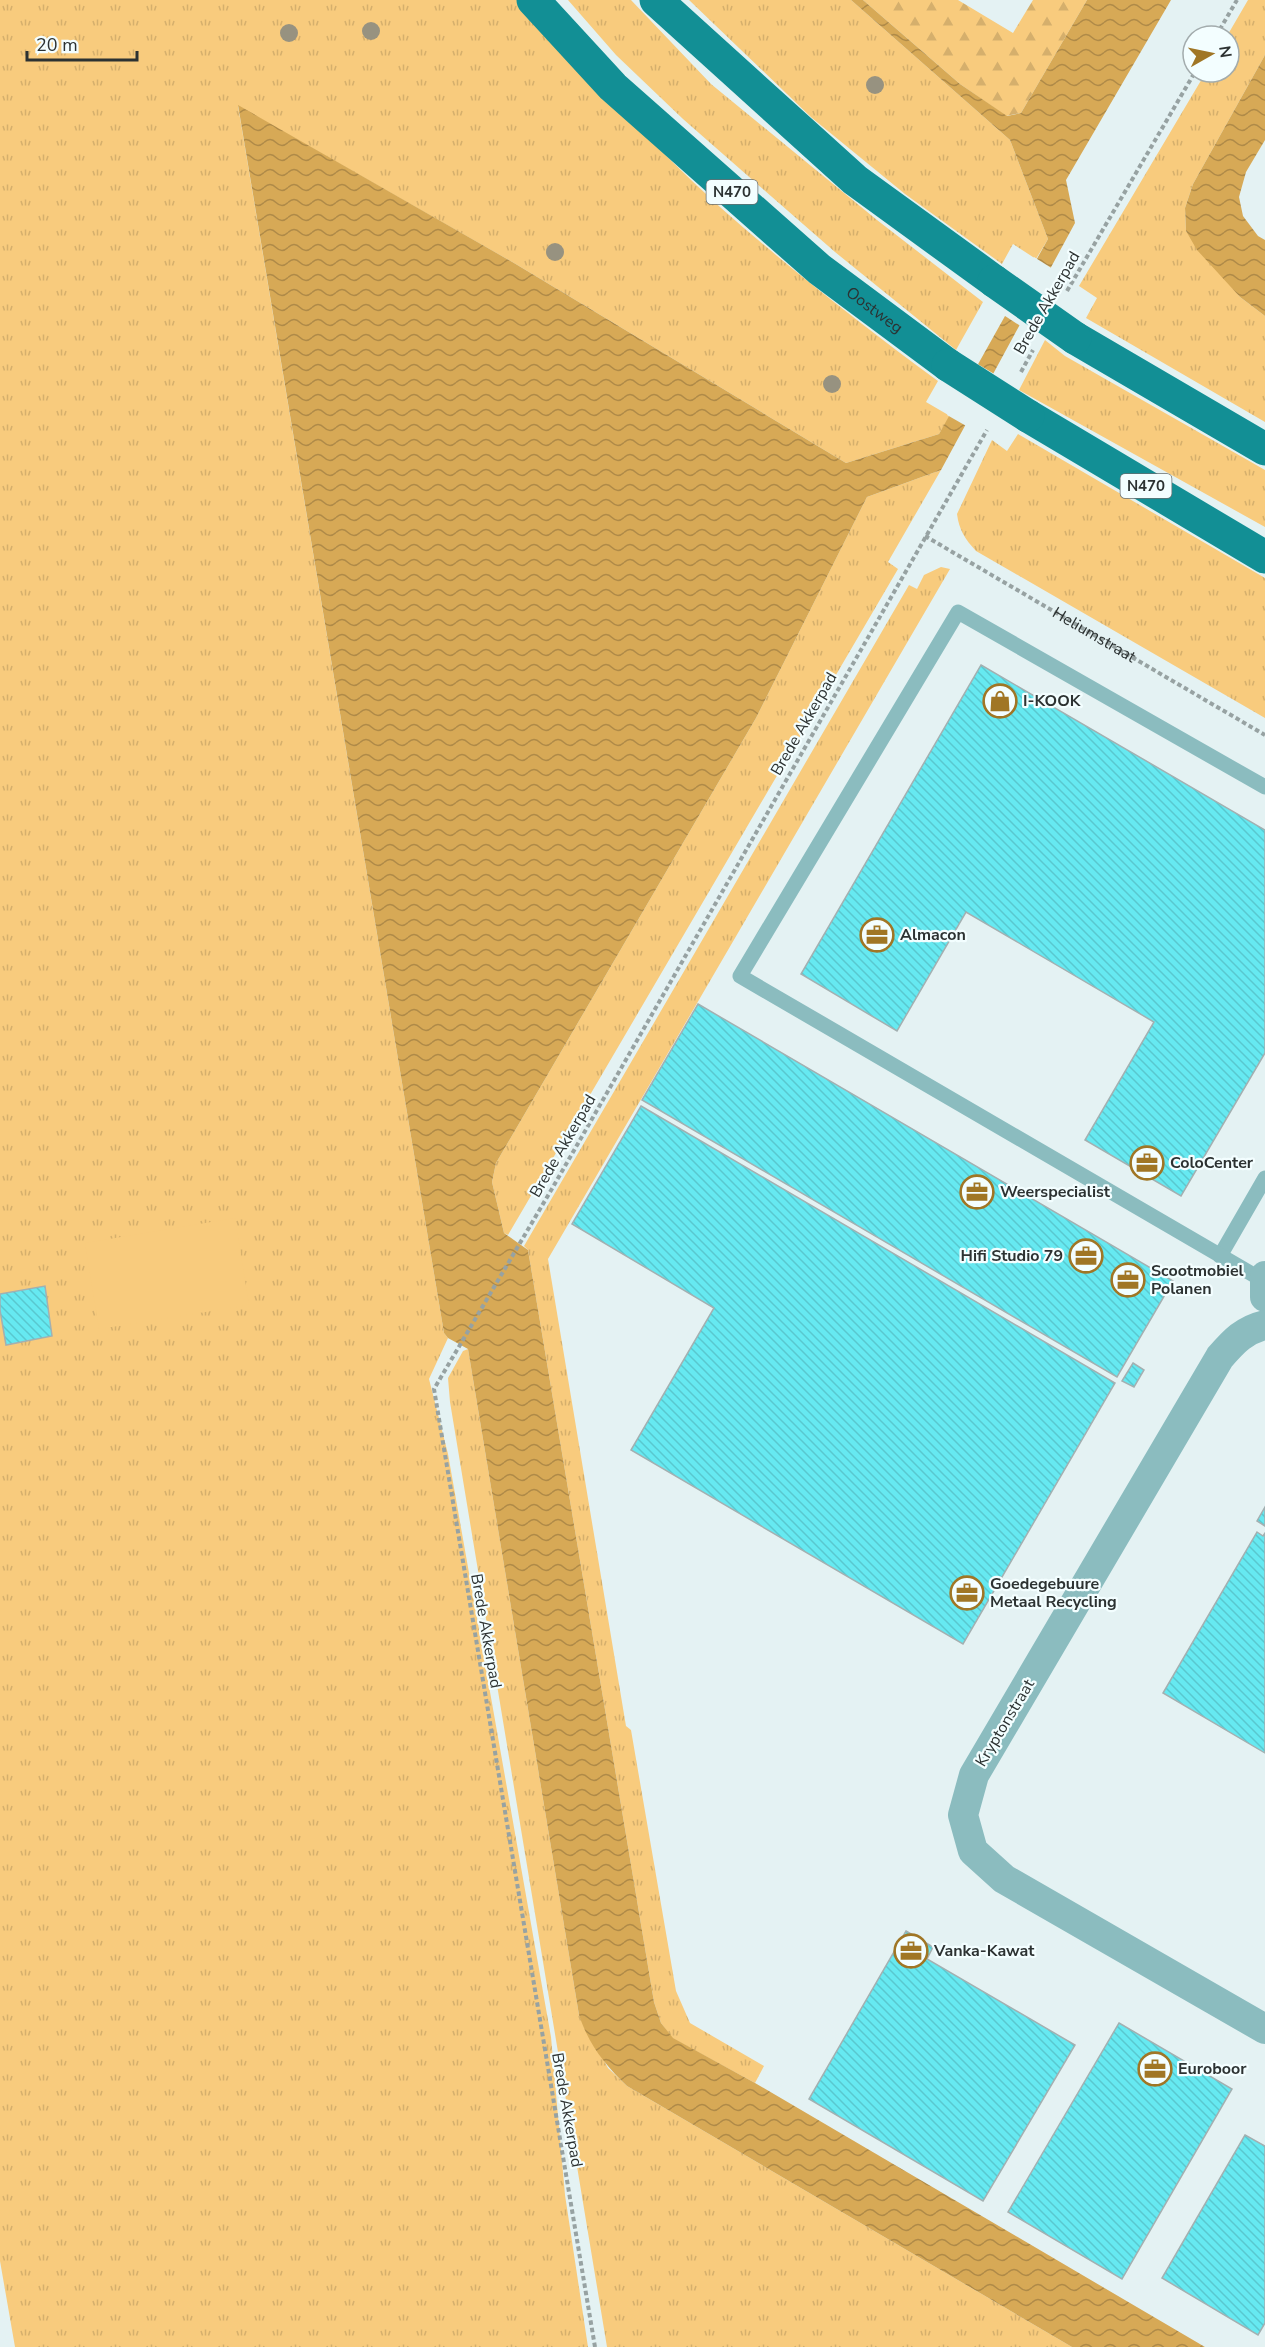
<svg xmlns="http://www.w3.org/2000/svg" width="1265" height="2347" font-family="'Nunito Sans',sans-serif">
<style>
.grass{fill:url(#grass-tufts)}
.forest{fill:url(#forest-firs)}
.pitch{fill:#f8cb7d}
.water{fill:url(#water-waves)}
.pier{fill:#e4f2f3}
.building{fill:url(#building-back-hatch);stroke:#a3b0b1;stroke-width:1.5}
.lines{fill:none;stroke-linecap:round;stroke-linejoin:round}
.path{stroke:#97a2a2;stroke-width:4;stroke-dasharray:4.5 3;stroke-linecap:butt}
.service{stroke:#8bbcbf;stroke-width:15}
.minor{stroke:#8bbcbf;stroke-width:30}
.primary{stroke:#128f95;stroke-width:33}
.primary-bridge{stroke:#128f95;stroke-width:33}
.tree{fill:#979280}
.labels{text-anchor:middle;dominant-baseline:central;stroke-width:4.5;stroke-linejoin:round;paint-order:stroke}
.shield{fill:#f3feff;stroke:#686f70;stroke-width:1.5}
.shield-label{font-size:15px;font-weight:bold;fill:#2c3232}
.street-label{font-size:16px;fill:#2c3232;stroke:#f3feff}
.poi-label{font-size:16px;font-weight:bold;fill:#2c3232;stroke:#f3feff;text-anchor:start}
</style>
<defs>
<pattern id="grass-tufts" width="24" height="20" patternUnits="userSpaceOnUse" patternTransform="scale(1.5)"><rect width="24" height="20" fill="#f8cb7d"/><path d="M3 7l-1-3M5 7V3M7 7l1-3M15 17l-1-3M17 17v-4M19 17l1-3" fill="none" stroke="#d5af6c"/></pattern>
<pattern id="forest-firs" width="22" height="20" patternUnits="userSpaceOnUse" patternTransform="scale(1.5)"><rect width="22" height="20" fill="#f8cb7d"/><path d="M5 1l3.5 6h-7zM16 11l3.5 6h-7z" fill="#d5af6c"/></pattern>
<pattern id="water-waves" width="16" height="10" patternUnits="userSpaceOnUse" patternTransform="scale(1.5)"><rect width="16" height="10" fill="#d7a956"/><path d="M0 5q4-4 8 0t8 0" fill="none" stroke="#af8a48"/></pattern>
<pattern id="building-back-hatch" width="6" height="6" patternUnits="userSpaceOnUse" patternTransform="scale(1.5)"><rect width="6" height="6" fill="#66e9f1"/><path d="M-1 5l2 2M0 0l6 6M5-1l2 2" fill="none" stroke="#59c8cf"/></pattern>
</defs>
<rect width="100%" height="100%" fill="#e4f2f3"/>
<g class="grass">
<path d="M 0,0 L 520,0 C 585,70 649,143 720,207 C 790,269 863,326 938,381 L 926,402 L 950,416 L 939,434 L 846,463 L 514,263 L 238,106 L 444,1333 L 448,1338 L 429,1379 L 448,1454 L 551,2037 L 565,2195 L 588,2347 L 15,2347 L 0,2261 Z"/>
<polygon points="568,0 631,0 711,84 877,220 983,302 956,350 835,252 683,119 616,55"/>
<polygon points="689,0 851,0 1010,140 1048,239 1036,259 1013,244 1002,264 905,194 812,118"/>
<polygon points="1248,0 1265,0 1265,55 1193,184 1185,208 1186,231 1240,297 1265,316 1265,422 1086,318 1097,298 1079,286 1206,72 1229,72 1229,36 1227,36"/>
<polygon points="1045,340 1065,356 1265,470 1265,527 1019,390"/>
<path d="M 1018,434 L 1265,578 L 1265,718 L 976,551 C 965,539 959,530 957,514 L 992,440 L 1007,451 Z"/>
<polygon points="941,470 888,562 898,569 508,1235 504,1233 492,1182 496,1163 756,718 867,497"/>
<polygon points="941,567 950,569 548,1259 626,1726 631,1730 676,1991 690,2023 764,2066 755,2083 672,2038 661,2023 654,2002 528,1250 524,1246 909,585 917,589 924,575"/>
<polygon points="468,1349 579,2015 608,2068 627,2086 1072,2347 607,2347 450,1402 448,1378 463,1351"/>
</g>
<polygon class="forest" points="863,0 958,0 1013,33 1033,0 1087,0 1021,113 1006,116 960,84"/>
<polygon class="pitch" points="235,1218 249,1305 99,1329 85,1243"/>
<g class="water">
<path d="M 851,0 L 863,0 L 960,84 L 1007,116 L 1021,113 L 1087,0 L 1171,0 L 1066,180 L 1075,223 L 941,470 L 867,497 L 756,718 L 496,1163 L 492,1182 L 504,1233 L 528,1250 L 654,2002 L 661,2023 L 673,2038 L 755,2083 L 1205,2347 L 1072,2347 L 627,2086 C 605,2065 589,2045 579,2015 L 468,1349 L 448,1338 L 444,1333 L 238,105 L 514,263 L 846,463 L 939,434 L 1048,239 L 1010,140 Z"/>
<polygon points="1265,55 1265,140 1246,172 1239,197 1243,216 1258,236 1265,240 1265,316 1240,297 1197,250 1186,231 1185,208 1193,184"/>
</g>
<g class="pier">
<polygon points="1034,257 1053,269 1022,327 1002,314"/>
<polygon points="976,363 996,375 968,427 947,415"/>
</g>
<g class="building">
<polygon points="981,665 1265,830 1265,1053 1181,1196 1085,1140 1154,1022 966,912 897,1031 801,974"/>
<polygon points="698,1004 1173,1281 1117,1377 642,1100"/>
<polygon points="641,1106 1115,1383 963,1644 631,1450 714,1308 572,1224"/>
<polygon points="45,1286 52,1336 6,1345 0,1310 0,1294"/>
<polygon points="1133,1363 1144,1370 1134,1387 1122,1381"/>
<polygon points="1265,1507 1265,1526 1257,1521"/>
<polygon points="1257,1532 1263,1536 1265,1533 1265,1753 1163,1693"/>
<polygon points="906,1931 933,1947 927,1959 1075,2045 983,2201 809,2099"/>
<polygon points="1119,2023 1232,2089 1122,2279 1008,2212"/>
<polygon points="1245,2135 1265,2146 1265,2323 1258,2335 1162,2278"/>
</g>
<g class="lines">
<g class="path">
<polyline points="1216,36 1237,0"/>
<polyline points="1067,291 1195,72"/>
<polyline points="1021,372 1033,350"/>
<path id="s1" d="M 925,536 L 1265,735"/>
<polyline points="595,2347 434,1389 553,1187 987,430"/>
</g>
<g class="service">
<polyline points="1220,1256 1265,1178"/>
<polyline points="1264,1281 740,976 958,612 1265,787"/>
</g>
<g class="minor">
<polyline points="1265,1276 1265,1297"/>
<path d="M 1265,1325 C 1244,1330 1234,1341 1220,1357 L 974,1775 L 963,1815 L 973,1851 L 1004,1879 L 1265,2029"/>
</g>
<g class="primary">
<path id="s2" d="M 533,0 L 613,87 L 819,269 L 948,365"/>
<polyline points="656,0 855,180 994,281"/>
<polyline points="1075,338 1265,449"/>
<polyline points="1028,416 1265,557"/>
</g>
<g class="primary-bridge">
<polyline points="994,281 1075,338"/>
<polyline points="948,365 1028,416"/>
</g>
</g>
<g class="tree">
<circle cx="371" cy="31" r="9"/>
<circle cx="289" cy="33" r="9"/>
<circle cx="875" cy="85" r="9"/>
<circle cx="555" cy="252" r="9"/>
<circle cx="832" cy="384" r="9"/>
</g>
<defs>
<g id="shop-ring" transform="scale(1.725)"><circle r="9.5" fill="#f3feff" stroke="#a07625" stroke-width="1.5"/><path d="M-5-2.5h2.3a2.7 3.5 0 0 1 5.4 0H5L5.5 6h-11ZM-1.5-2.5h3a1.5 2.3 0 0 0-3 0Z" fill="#a07625"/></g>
<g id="office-ring" transform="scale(1.725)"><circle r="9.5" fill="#f3feff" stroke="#a07625" stroke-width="1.5"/><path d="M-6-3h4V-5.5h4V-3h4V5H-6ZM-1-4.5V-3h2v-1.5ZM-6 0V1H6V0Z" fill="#a07625"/></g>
</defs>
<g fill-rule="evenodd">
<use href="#shop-ring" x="1000" y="701"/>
<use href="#office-ring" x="877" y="935"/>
<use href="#office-ring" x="1147" y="1163"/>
<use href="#office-ring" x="977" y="1192"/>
<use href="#office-ring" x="1086" y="1256"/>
<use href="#office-ring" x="1128" y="1280"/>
<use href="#office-ring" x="967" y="1593"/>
<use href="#office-ring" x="911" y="1951"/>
<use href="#office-ring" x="1155" y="2069"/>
</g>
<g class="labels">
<g class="shield">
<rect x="706.5" y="180" width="51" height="24" rx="4.5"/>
<rect x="1120.5" y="474" width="51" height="24" rx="4.5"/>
</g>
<g class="shield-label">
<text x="732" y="192">N470</text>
<text x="1146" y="486">N470</text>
</g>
<g class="street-label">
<text transform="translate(1047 303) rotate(-60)">Brede Akkerpad</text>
<text stroke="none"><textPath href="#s2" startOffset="462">Oostweg</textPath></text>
<text stroke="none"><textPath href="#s1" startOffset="196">Heliumstraat</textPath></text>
<text transform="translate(804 724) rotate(-60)">Brede Akkerpad</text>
<text transform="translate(563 1146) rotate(-60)">Brede Akkerpad</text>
<text transform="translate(486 1631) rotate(80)">Brede Akkerpad</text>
<text transform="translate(1005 1723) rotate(-59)">Kryptonstraat</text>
<text transform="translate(567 2110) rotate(80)">Brede Akkerpad</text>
</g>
<g class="poi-label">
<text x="1023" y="701">I-KOOK</text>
<text x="900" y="935">Almacon</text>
<text x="1170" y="1163">ColoCenter</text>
<text x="1000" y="1192">Weerspecialist</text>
<text x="1063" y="1256" text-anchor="end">Hifi Studio 79</text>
<text x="1151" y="1271">Scootmobiel<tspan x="1151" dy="18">Polanen</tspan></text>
<text x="990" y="1584">Goedegebuure<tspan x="990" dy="18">Metaal Recycling</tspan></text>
<text x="934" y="1951">Vanka-Kawat</text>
<text x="1178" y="2069">Euroboor</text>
</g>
</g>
<g transform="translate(1211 54) rotate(81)"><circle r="28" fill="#f3feff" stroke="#a3acad" stroke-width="1.5"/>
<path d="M0-4.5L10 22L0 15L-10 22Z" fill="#a07625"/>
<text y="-9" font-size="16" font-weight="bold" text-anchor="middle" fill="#2c3232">N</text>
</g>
<path d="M27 51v9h110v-9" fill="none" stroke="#2c3232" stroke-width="3"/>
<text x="36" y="51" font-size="18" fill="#2c3232" stroke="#f3feff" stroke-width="4.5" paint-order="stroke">20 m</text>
</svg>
